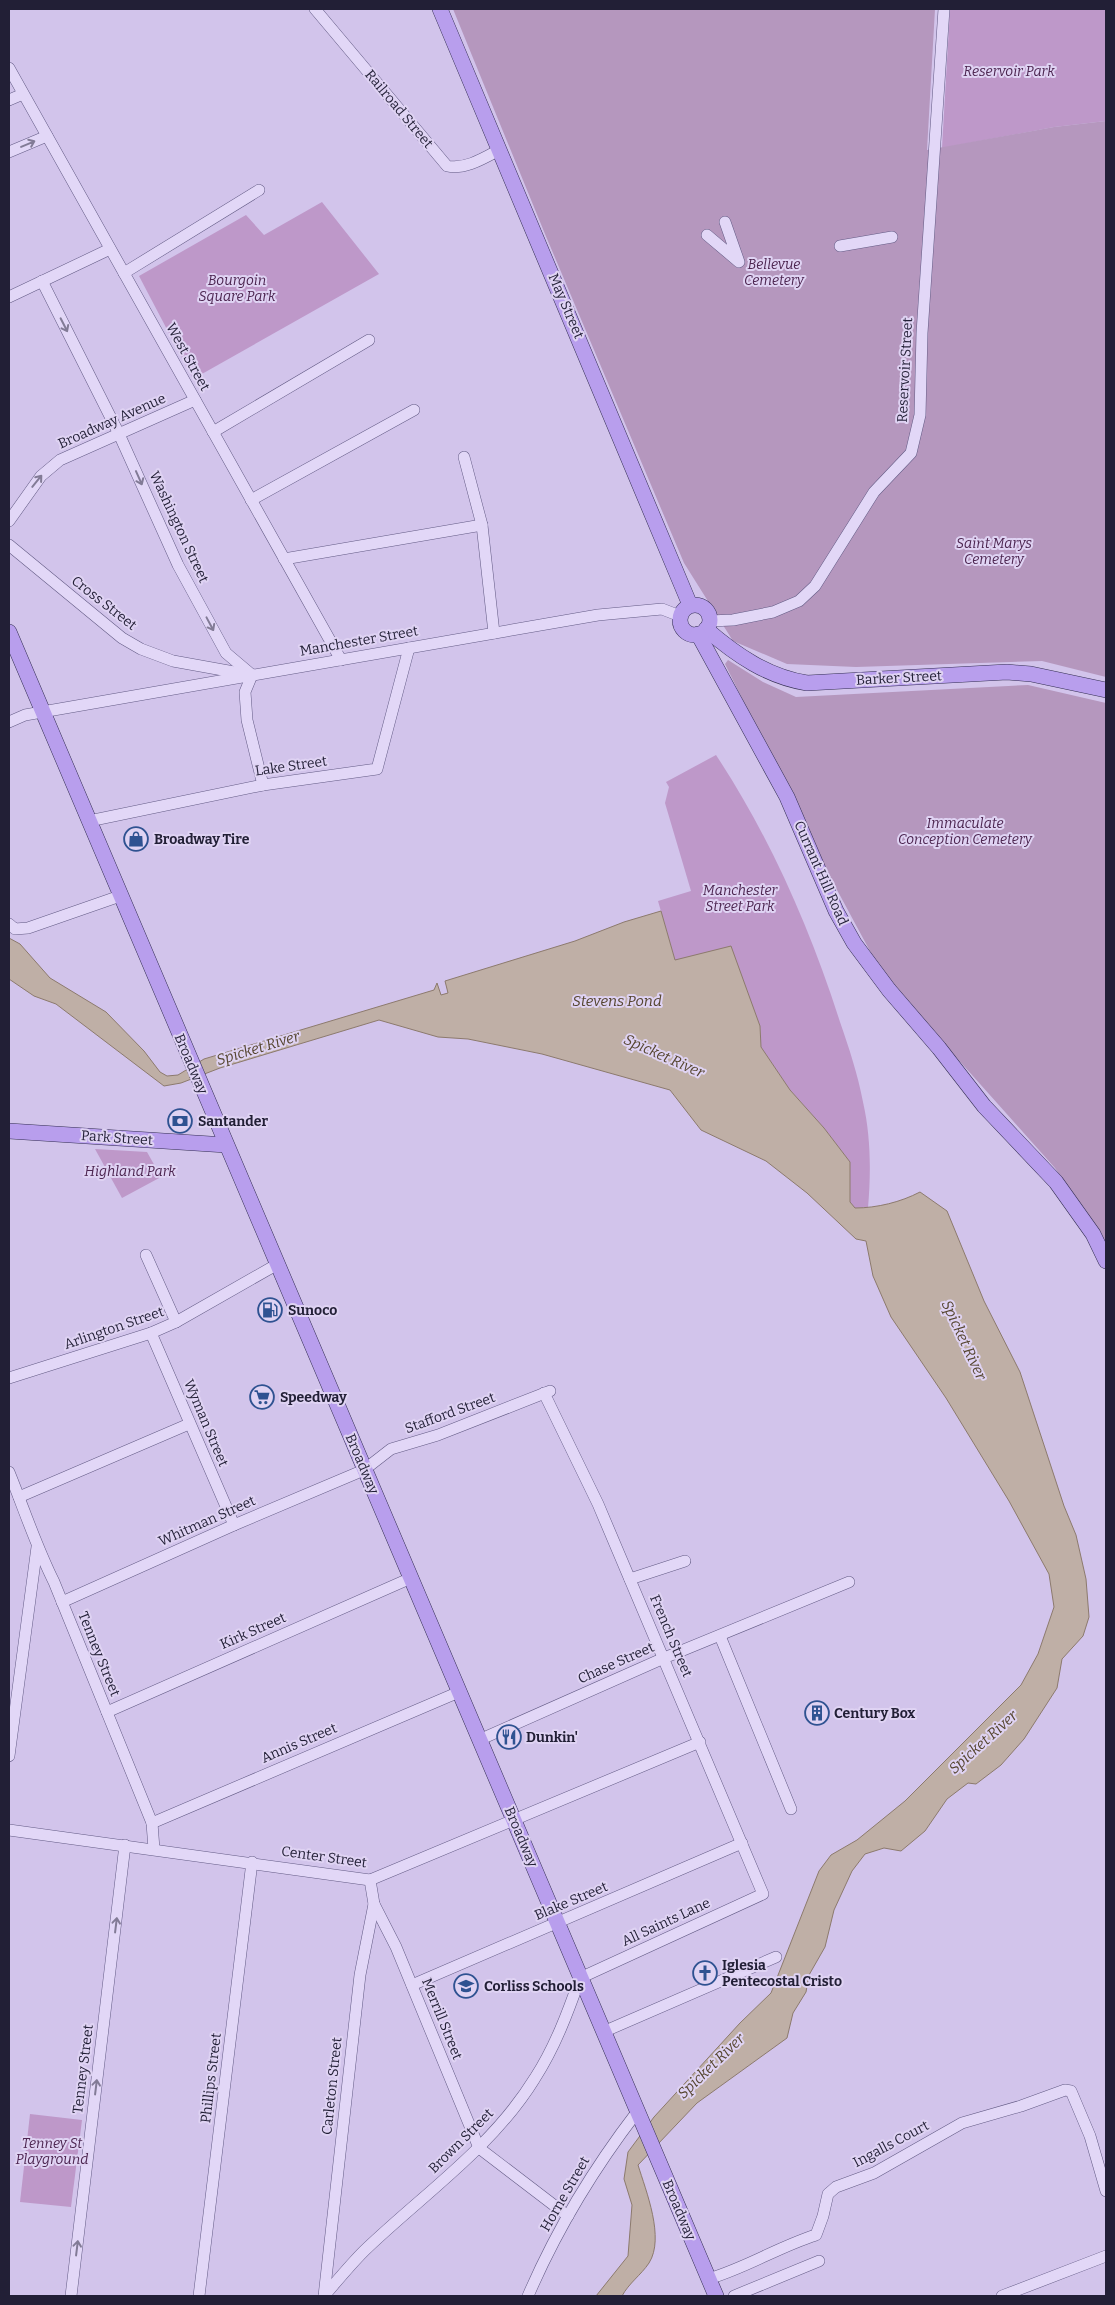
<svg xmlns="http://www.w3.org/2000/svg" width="1115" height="2305" font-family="Bitter,serif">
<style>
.green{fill:#be98c9}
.cemetery{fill:#b597be}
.water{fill:#bfafa6;stroke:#8c7a6d}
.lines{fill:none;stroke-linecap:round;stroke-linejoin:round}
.minor-casing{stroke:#635b85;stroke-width:12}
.major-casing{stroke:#342f53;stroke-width:16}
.minor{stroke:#e2d7f7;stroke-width:11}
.major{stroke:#b89eed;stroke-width:15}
.oneway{stroke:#827b96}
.labels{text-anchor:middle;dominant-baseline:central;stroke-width:4;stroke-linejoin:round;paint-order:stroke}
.park-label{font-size:14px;font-style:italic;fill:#4d2651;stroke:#dfd3f3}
.street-label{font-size:14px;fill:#221f36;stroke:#dfd3f3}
.poi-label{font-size:14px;font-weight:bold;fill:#221f36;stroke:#dfd3f3;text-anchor:start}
.water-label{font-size:15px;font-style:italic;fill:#55452f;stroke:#dfd3f3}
</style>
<rect width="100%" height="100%" fill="#d2c4eb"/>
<g class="green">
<polygon points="950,9 1106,9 1106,121 1054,127 942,148"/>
<polygon points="322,202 379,274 193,379 139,276 246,215 264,235"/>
<path d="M 716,755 C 770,837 810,928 840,1022 C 849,1048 858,1075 863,1102 C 871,1137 871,1173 868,1208 L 855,1209 L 850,1202 L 850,1162 L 824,1128 L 790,1090 L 761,1047 L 760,1026 L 754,1010 L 675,960 L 658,901 L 691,891 L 665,803 L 669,787 L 666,782 Z"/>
<polygon points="95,1149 147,1152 161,1177 122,1198"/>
<polygon points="30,2114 82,2120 71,2207 20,2202"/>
</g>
<g class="cemetery">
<polygon points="453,9 935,9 927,150 1054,127 1106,121 1106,677 1042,661 856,667 787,664 733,641 684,563 545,234"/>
<polygon points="728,660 763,682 796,697 1028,685 1106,703 1106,1247 1098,1232 1055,1168 922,1019 878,966 836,888 725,664"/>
</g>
<path class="water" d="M 661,911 L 675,960 L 731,946 L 760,1026 L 761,1047 L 790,1090 L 824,1128 L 850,1162 L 850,1202 L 855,1208 C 877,1208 901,1202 920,1192 L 947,1211 L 984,1301 L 1020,1372 L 1064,1506 L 1076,1535 L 1086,1579 L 1089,1617 L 1083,1636 L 1062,1659 L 1057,1688 L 1024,1739 L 1001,1765 L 976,1784 L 968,1783 L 947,1799 L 925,1831 L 901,1851 L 884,1848 L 865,1854 L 852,1871 L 834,1910 L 825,1947 L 809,1975 L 806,1992 L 793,2013 L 787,2038 L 697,2103 L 638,2165 C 646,2191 665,2238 649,2263 C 641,2275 629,2283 622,2296 L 596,2296 L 628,2256 L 632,2205 L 624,2179 L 628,2152 L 654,2117 L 740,2023 L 771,1993 L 819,1871 L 831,1855 L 857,1840 L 905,1801 L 1021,1685 L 1038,1654 L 1054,1607 L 1049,1574 L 1009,1501 L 946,1398 L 891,1317 L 873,1276 L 866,1241 L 856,1239 L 807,1193 L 766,1161 L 701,1130 L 670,1090 L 542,1054 L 468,1039 L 438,1037 L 379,1020 L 220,1068 L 181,1083 L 164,1086 L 56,1004 L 34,996 L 9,979 L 9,938 L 20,944 L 50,978 L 106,1012 L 144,1051 L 160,1072 L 167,1076 L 178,1075 L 204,1059 L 434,990 L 437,983 L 441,995 L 448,993 L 445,981 L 575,941 L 624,922 Z"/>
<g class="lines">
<g class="minor-casing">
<g id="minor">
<path d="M 315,9 L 447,166 C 465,170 484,158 499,150"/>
<polyline points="9,68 341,660"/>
<polyline points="9,100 23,94"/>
<polyline points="9,152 47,136"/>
<polyline points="707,235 739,262 725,222"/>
<polyline points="840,246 892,237"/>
<polyline points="124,273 259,190"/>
<polyline points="42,281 119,434 178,565 226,653 252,675"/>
<polyline points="9,297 110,249"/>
<polyline points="213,432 369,340"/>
<polyline points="464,457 482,525 494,633"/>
<polyline points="251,500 414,410"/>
<polyline points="9,521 41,476 60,460 195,400"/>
<polyline points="9,545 122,638 141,649 173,661 245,674"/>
<polyline points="284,559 482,525"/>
<polyline points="710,621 733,620 773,612 799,601 815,586 874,492 911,453 920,415 922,333 944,9"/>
<polyline points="252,675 245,692 247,720 263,785"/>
<polyline points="9,722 25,715 42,712 598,615 662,609 680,616"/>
<polyline points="89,821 263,785 377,769 409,648"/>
<polyline points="9,924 15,929 28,928 120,896"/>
<polyline points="146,1255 176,1322"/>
<polyline points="151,1333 234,1525"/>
<polyline points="9,1378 151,1333 176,1322 276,1265"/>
<path d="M 9,1472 C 24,1509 36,1546 54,1582 L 152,1823 L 154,1849"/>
<polyline points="19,1497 189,1424"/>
<polyline points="630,1579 685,1561"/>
<polyline points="62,1602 234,1525 364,1470 391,1449 438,1435 550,1391"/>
<polyline points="720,1636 791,1809"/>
<polyline points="107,1712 411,1578"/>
<polyline points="479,1740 664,1658 849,1582"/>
<polyline points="9,1756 37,1547"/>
<polyline points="152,1823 459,1692"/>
<polyline points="9,1830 370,1880 700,1742"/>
<polyline points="374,1904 396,1947 479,2148 568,2216"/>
<polyline points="412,1985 742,1843"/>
<polyline points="603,2032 776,1957"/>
<path d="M 708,2279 C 746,2268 778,2247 816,2235 L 823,2216 L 828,2194 L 836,2187 L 874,2173 L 962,2123 L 1021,2106 L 1065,2090 L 1071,2091 L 1090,2136 L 1106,2191"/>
<polyline points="71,2296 125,1845"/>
<polyline points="199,2296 252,1862"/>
<path d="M 324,2296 C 337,2281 350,2265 364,2251 C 422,2195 492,2148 535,2078 C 555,2047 568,2012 580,1978 L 763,1894 L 598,1504 L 544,1393"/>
<polyline points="324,2296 360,1975 374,1904 370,1880"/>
<path d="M 528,2296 C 556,2231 594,2168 637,2112"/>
<polyline points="734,2296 819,2261"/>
<polyline points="1002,2296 1106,2256"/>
</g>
</g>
<g class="major-casing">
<g id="major">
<polyline points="440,9 690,605"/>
<circle cx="695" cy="620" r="15"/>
<path d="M 706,629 C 736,655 768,677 807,683 L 1007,672 L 1031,674 L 1106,690"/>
<polyline points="9,632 716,2296"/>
<polyline points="698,634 787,797 836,911 854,943 889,990 939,1048 984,1106 1056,1182 1093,1234 1106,1261"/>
<polyline points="9,1131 226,1145"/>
</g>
</g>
<use href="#minor" class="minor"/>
<use href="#major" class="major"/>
</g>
<defs><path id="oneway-shaft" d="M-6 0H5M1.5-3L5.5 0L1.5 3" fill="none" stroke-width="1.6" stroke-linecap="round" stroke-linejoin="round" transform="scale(1.25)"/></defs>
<g class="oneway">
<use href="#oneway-shaft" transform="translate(28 144) rotate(-23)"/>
<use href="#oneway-shaft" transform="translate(64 325) rotate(63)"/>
<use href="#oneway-shaft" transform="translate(139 478) rotate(66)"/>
<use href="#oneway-shaft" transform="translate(37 481) rotate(-51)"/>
<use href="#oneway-shaft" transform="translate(210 624) rotate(62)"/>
<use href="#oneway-shaft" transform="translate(116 1925) rotate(-83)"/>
<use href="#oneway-shaft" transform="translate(96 2087) rotate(-83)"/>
<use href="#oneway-shaft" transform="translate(77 2248) rotate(-83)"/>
</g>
<defs>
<g id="shop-ring" transform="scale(1.25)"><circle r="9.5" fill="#dfd3f3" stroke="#2f5291" stroke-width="1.5"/><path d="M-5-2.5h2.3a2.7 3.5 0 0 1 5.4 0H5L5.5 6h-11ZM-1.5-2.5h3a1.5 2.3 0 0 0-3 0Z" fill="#2f5291"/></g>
<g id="bank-ring" transform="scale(1.25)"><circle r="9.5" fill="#dfd3f3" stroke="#2f5291" stroke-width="1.5"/><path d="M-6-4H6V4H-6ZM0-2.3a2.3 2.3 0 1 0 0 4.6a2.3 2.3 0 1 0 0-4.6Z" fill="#2f5291"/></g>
<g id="fuel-ring" transform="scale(1.25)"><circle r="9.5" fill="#dfd3f3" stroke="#2f5291" stroke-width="1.5"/><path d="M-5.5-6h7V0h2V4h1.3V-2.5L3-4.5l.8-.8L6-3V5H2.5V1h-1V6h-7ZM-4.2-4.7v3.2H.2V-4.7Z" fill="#2f5291"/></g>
<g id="supermarket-ring" transform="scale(1.25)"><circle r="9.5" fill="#dfd3f3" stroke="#2f5291" stroke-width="1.5"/><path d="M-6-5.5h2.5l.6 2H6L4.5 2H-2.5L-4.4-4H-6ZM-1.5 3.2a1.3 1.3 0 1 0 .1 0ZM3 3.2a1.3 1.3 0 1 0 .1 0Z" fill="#2f5291"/></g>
<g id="building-ring" transform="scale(1.25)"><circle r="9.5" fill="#dfd3f3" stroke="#2f5291" stroke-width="1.5"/><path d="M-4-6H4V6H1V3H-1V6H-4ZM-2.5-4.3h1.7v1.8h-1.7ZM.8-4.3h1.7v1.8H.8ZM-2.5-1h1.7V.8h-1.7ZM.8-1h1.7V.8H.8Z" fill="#2f5291"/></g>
<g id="restaurant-ring" transform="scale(1.25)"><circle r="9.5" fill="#dfd3f3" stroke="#2f5291" stroke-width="1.5"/><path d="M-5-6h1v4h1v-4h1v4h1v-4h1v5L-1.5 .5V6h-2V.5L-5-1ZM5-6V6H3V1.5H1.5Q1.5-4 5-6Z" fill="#2f5291"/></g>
<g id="church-ring" transform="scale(1.25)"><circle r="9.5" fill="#dfd3f3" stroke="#2f5291" stroke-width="1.5"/><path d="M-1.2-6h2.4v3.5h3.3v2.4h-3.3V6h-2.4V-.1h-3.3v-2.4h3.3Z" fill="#2f5291"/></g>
<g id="school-ring" transform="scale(1.25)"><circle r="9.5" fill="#dfd3f3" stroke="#2f5291" stroke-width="1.5"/><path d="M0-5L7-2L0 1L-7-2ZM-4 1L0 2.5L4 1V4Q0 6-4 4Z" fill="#2f5291"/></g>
</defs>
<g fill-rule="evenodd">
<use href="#shop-ring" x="136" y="839"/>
<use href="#bank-ring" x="180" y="1121"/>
<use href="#fuel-ring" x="270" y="1310"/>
<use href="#supermarket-ring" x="262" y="1397"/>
<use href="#building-ring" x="817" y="1713"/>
<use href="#restaurant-ring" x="509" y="1737"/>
<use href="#church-ring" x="705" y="1973"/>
<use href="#school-ring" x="466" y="1986"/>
</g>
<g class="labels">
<g class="park-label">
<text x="1009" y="71">Reservoir Park</text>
<text x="774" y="264">Bellevue<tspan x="774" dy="16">Cemetery</tspan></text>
<text x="237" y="280">Bourgoin<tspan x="237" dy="16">Square Park</tspan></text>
<text x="994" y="543">Saint Marys<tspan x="994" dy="16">Cemetery</tspan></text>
<text x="965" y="823">Immaculate<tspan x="965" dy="16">Conception Cemetery</tspan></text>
<text x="740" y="890">Manchester<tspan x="740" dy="16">Street Park</tspan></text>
<text x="130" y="1171">Highland Park</text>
<text x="52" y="2143">Tenney St<tspan x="52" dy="16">Playground</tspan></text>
</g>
<g class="street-label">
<text transform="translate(399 109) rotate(50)">Railroad Street</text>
<text transform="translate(566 306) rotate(67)">May Street</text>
<text transform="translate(188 357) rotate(61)">West Street</text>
<text transform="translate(905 370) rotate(-87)">Reservoir Street</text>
<text transform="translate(112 421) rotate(-24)">Broadway Avenue</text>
<text transform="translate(179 527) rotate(65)">Washington Street</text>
<text transform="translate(104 603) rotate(38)">Cross Street</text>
<text transform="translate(359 641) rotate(-10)">Manchester Street</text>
<text transform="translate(899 678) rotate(-3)">Barker Street</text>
<text transform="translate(291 766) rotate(-8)">Lake Street</text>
<text transform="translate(821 873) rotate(66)">Currant Hill Road</text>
<text transform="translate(191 1064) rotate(67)">Broadway</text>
<text transform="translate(117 1138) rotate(4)">Park Street</text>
<text transform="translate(114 1328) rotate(-19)">Arlington Street</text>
<text transform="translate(450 1413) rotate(-20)">Stafford Street</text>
<text transform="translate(206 1423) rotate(67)">Wyman Street</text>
<text transform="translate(362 1464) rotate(67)">Broadway</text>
<text transform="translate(207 1521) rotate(-24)">Whitman Street</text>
<text transform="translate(253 1631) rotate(-24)">Kirk Street</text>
<text transform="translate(671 1636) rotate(67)">French Street</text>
<text transform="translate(99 1654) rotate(68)">Tenney Street</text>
<text transform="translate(616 1663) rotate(-24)">Chase Street</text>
<text transform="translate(299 1743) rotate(-23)">Annis Street</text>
<text transform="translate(521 1837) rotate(67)">Broadway</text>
<text transform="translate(324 1857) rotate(8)">Center Street</text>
<text transform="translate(571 1901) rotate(-23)">Blake Street</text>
<text transform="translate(666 1922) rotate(-25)">All Saints Lane</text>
<text transform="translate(442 2019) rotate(68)">Merrill Street</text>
<text transform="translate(83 2069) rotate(-83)">Tenney Street</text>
<text transform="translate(211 2078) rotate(-83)">Phillips Street</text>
<text transform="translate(332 2086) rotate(-84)">Carleton Street</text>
<text transform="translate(461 2141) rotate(-45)">Brown Street</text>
<text transform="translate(891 2144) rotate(-28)">Ingalls Court</text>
<text transform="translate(565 2194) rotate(-60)">Horne Street</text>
<text transform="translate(679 2210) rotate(67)">Broadway</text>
</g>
<g class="poi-label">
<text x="154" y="839">Broadway Tire</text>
<text x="198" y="1121">Santander</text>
<text x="288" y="1310">Sunoco</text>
<text x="280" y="1397">Speedway</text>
<text x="834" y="1713">Century Box</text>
<text x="526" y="1737">Dunkin'</text>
<text x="722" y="1965">Iglesia<tspan x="722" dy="16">Pentecostal Cristo</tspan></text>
<text x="484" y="1986">Corliss Schools</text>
</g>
<g class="water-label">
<text x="617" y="1001">Stevens Pond</text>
<text transform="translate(258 1048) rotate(-17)">Spicket River</text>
<text transform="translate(664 1056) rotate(24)">Spicket River</text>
<text transform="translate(964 1340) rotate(65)">Spicket River</text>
<text transform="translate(983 1742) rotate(-42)">Spicket River</text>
<text transform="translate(711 2066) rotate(-44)">Spicket River</text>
</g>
</g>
<rect width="1115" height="2305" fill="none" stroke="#221f36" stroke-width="20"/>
</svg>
